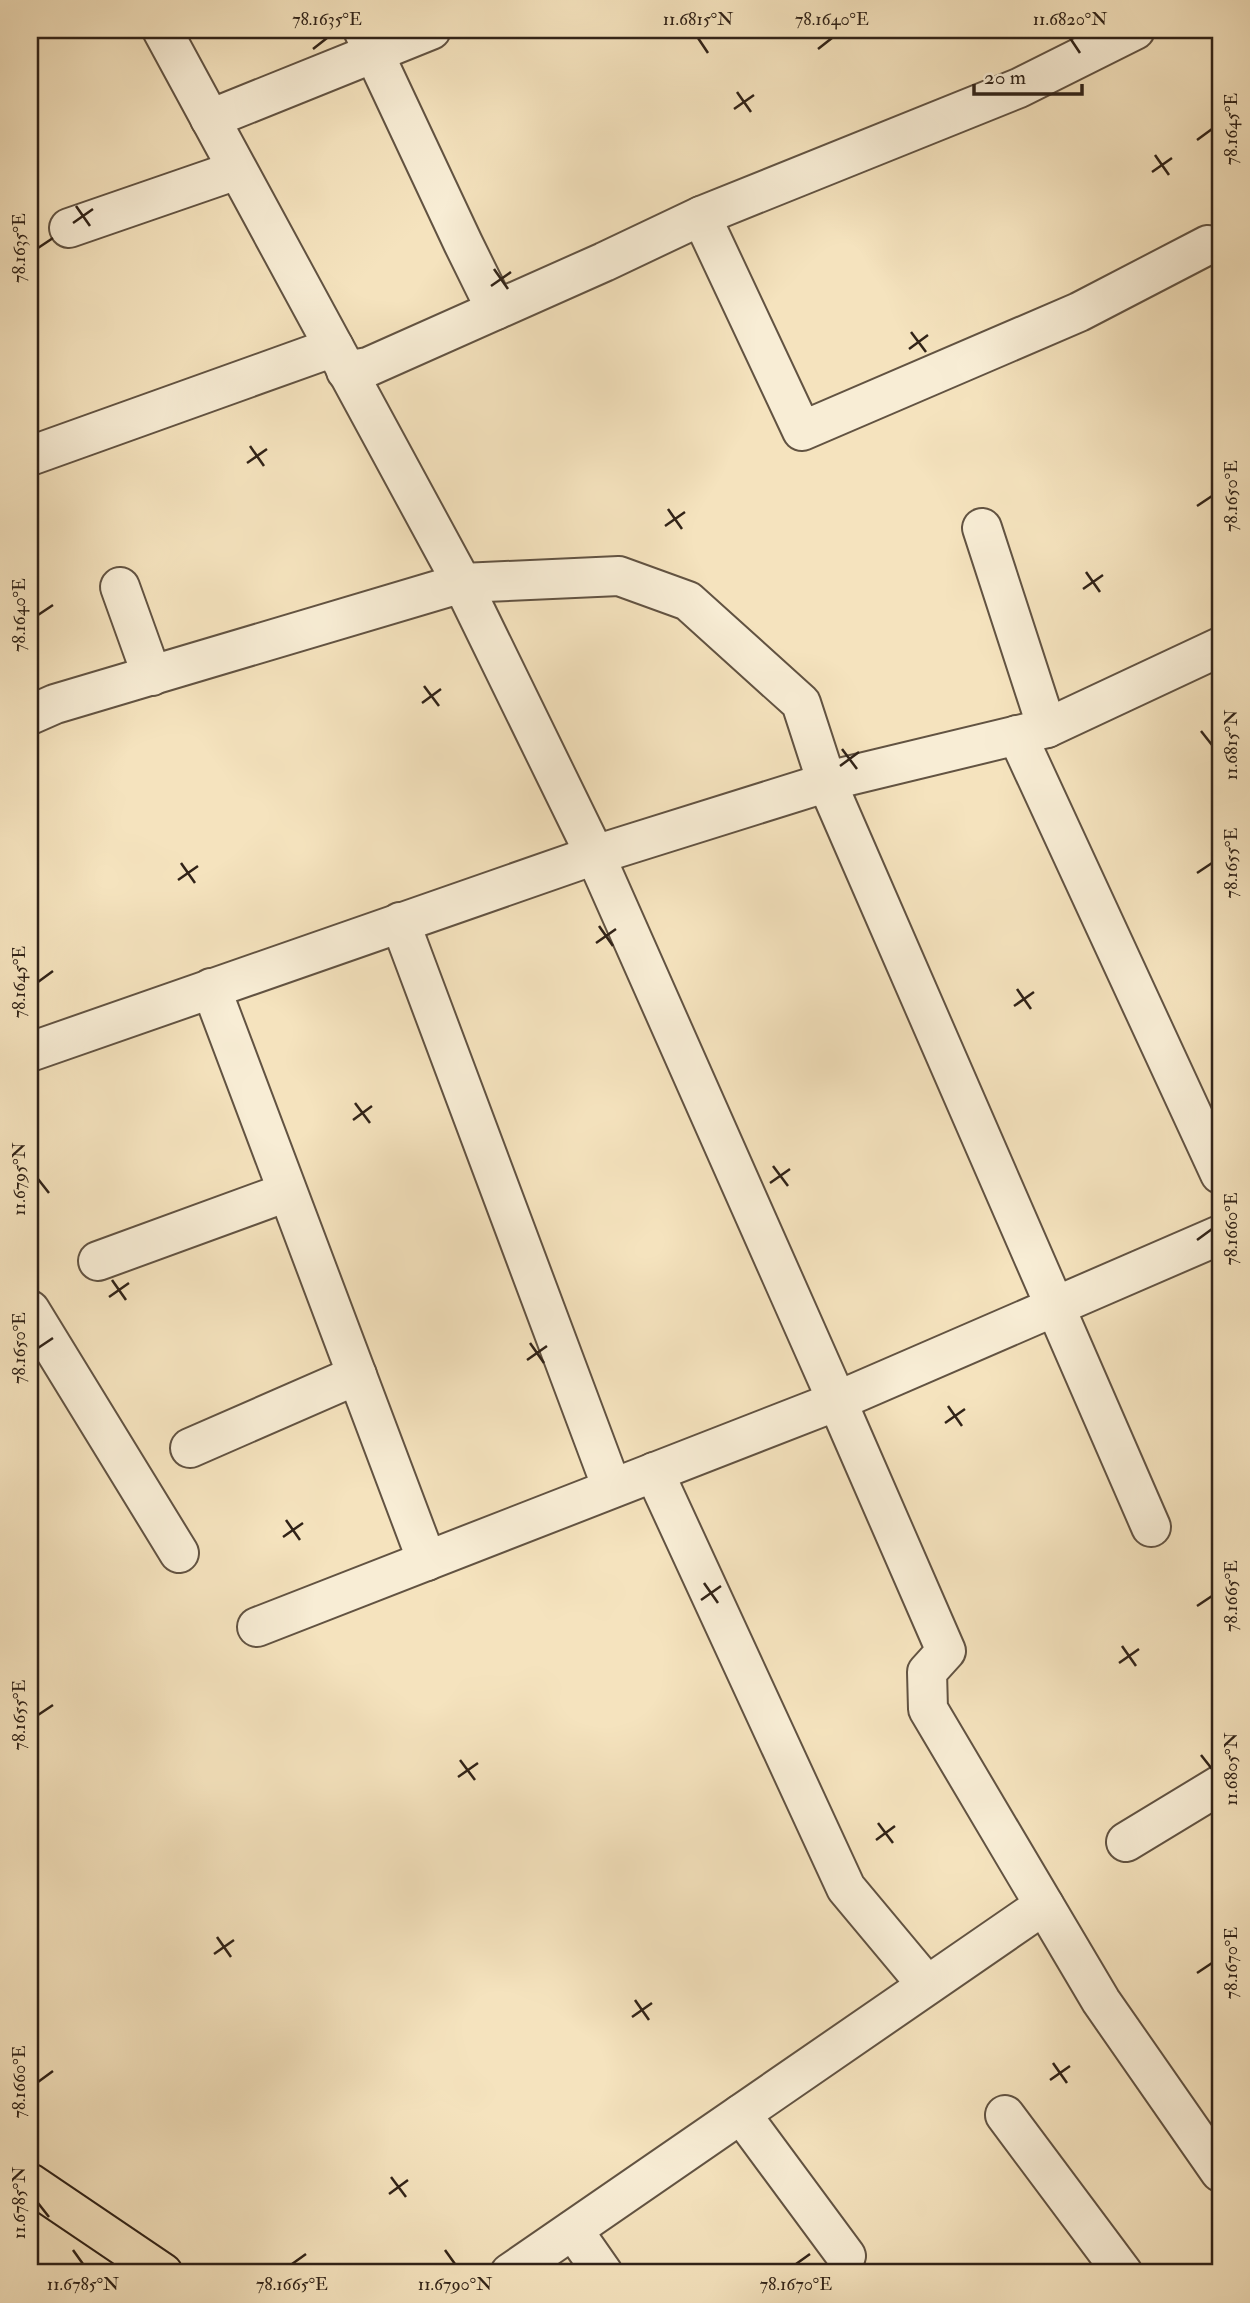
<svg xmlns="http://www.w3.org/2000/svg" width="1250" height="2303" font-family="'IM FELL Double Pica',serif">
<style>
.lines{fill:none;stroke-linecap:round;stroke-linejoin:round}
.minor-casing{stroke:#625342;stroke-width:42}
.major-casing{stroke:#312318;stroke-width:42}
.minor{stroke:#f8edd5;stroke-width:38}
.major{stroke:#f5e3be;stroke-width:38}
.ticks{fill:none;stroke:#312318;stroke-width:2.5}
.neatline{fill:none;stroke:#312318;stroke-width:2.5}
.ticks-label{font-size:18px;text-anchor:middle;fill:#312318}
</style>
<rect width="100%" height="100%" fill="#f5e3be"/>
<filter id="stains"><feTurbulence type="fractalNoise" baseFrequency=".00286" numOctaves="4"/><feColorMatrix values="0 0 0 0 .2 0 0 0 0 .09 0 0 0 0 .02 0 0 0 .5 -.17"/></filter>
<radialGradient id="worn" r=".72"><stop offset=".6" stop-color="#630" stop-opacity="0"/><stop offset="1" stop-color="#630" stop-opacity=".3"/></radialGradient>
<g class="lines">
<g class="minor-casing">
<g id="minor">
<polyline points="162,30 462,583 619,576 688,601 801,703 827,783 1151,1527"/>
<polyline points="363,30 463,243 496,310"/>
<polyline points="210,119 431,30"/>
<polyline points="701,216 1019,88 1135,30"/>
<polyline points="69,228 237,170"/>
<polyline points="346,371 368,367 604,262 701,216 802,431 1079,312 1208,245"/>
<polyline points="30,456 334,347"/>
<polyline points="982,528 1047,728"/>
<polyline points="120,587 152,676"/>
<polyline points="30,715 55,704 462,583 595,855 837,1401 1220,1235"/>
<polyline points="1017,735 1220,1174"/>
<polyline points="400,922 612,1488"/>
<polyline points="211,988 427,1561"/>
<polyline points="30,1052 595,855 844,777 1047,728 1220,647"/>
<polyline points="98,1261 287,1192"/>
<polyline points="30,1310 179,1553"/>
<polyline points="190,1448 357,1375"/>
<polyline points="654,1472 846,1888 927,1985"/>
<polyline points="257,1627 837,1401 946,1651 927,1672 928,1709 1101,2001 1220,2172"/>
<polyline points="1126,1842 1220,1785"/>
<polyline points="741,2114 846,2256"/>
<polyline points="1005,2115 1123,2273"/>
<polyline points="573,2230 603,2273"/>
<polyline points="510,2273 1044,1905"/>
</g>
</g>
<g class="major-casing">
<polyline id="major" points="30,2183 163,2273"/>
</g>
<use href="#minor" class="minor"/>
<use href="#major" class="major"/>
</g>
<path class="ticks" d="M 698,38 L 708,53M 1070,38 L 1080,53M 313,49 L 327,38M 818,49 L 832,38M 737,92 L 751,112M 734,109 L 754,95M 1197,140 L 1212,129M 1155,155 L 1169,175M 1152,172 L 1172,158M 76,206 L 90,226M 73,223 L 93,209M 38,248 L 53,238M 494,269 L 508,289M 491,286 L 511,272M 911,332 L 926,352M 909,349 L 928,335M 250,446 L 264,466M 247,463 L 267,449M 1197,506 L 1212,496M 668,509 L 682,529M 665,526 L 685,512M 1086,572 L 1100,592M 1083,589 L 1103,575M 38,615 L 53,605M 424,686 L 439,706M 422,703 L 441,689M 1201,731 L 1212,745M 842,749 L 857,769M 840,766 L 859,752M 181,863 L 195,883M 1197,873 L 1212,863M 178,880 L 198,866M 599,926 L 613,946M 596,943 L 616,929M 38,982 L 53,971M 1017,989 L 1031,1009M 1014,1006 L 1034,992M 355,1103 L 370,1123M 353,1120 L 372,1106M 773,1166 L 788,1186M 38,1179 L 49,1193M 770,1183 L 790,1169M 1197,1240 L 1212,1229M 112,1280 L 126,1300M 109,1297 L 129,1283M 530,1343 L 544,1363M 38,1348 L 53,1338M 527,1360 L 547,1346M 948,1406 L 962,1426M 945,1423 L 965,1409M 286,1520 L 300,1540M 283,1537 L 303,1523M 704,1583 L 718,1603M 701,1600 L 721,1586M 1197,1606 L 1212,1596M 1122,1646 L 1136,1666M 1119,1663 L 1139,1649M 38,1715 L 53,1705M 1201,1755 L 1212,1769M 460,1760 L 475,1780M 458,1777 L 478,1763M 878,1823 L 893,1843M 876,1840 L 895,1826M 217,1937 L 231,1957M 214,1954 L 234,1940M 1197,1973 L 1212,1963M 635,2000 L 649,2020M 632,2017 L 652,2003M 1053,2063 L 1067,2083M 1050,2080 L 1070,2066M 38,2082 L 53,2071M 391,2177 L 406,2197M 389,2194 L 408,2180M 38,2203 L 49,2217M 73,2250 L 83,2264M 445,2250 L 455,2264M 292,2264 L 306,2254M 796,2264 L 810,2254"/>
<rect width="1250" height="2303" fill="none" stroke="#f5e3be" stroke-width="77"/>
<path d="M974 84v10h108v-10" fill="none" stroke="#312318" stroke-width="3.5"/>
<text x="984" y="84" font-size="21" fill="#312318" stroke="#f8edd5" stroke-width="5" paint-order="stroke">20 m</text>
<rect x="38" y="38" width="1174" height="2226" class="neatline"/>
<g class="ticks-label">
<text x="327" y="25">78.1635°E</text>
<text x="698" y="25">11.6815°N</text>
<text x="832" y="25">78.1640°E</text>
<text x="1070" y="25">11.6820°N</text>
<text transform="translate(1231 129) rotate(-90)" y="6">78.1645°E</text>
<text transform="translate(19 248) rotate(-90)" y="6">78.1635°E</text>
<text transform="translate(1231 496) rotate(-90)" y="6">78.1650°E</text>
<text transform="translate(19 615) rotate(-90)" y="6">78.1640°E</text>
<text transform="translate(1231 745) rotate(-90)" y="6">11.6815°N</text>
<text transform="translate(1231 863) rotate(-90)" y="6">78.1655°E</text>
<text transform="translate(19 982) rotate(-90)" y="6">78.1645°E</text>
<text transform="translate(19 1179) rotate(-90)" y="6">11.6795°N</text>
<text transform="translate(1231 1229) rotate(-90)" y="6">78.1660°E</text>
<text transform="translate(19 1348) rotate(-90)" y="6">78.1650°E</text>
<text transform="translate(1231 1596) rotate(-90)" y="6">78.1665°E</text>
<text transform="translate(19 1715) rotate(-90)" y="6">78.1655°E</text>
<text transform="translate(1231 1769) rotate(-90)" y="6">11.6805°N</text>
<text transform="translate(1231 1963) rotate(-90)" y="6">78.1670°E</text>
<text transform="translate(19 2082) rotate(-90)" y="6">78.1660°E</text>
<text transform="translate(19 2203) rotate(-90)" y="6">11.6785°N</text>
<text x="83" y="2290">11.6785°N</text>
<text x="292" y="2290">78.1665°E</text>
<text x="455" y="2290">11.6790°N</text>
<text x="796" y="2290">78.1670°E</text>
</g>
<rect width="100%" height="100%" filter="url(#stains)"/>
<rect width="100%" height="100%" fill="url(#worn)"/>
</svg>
